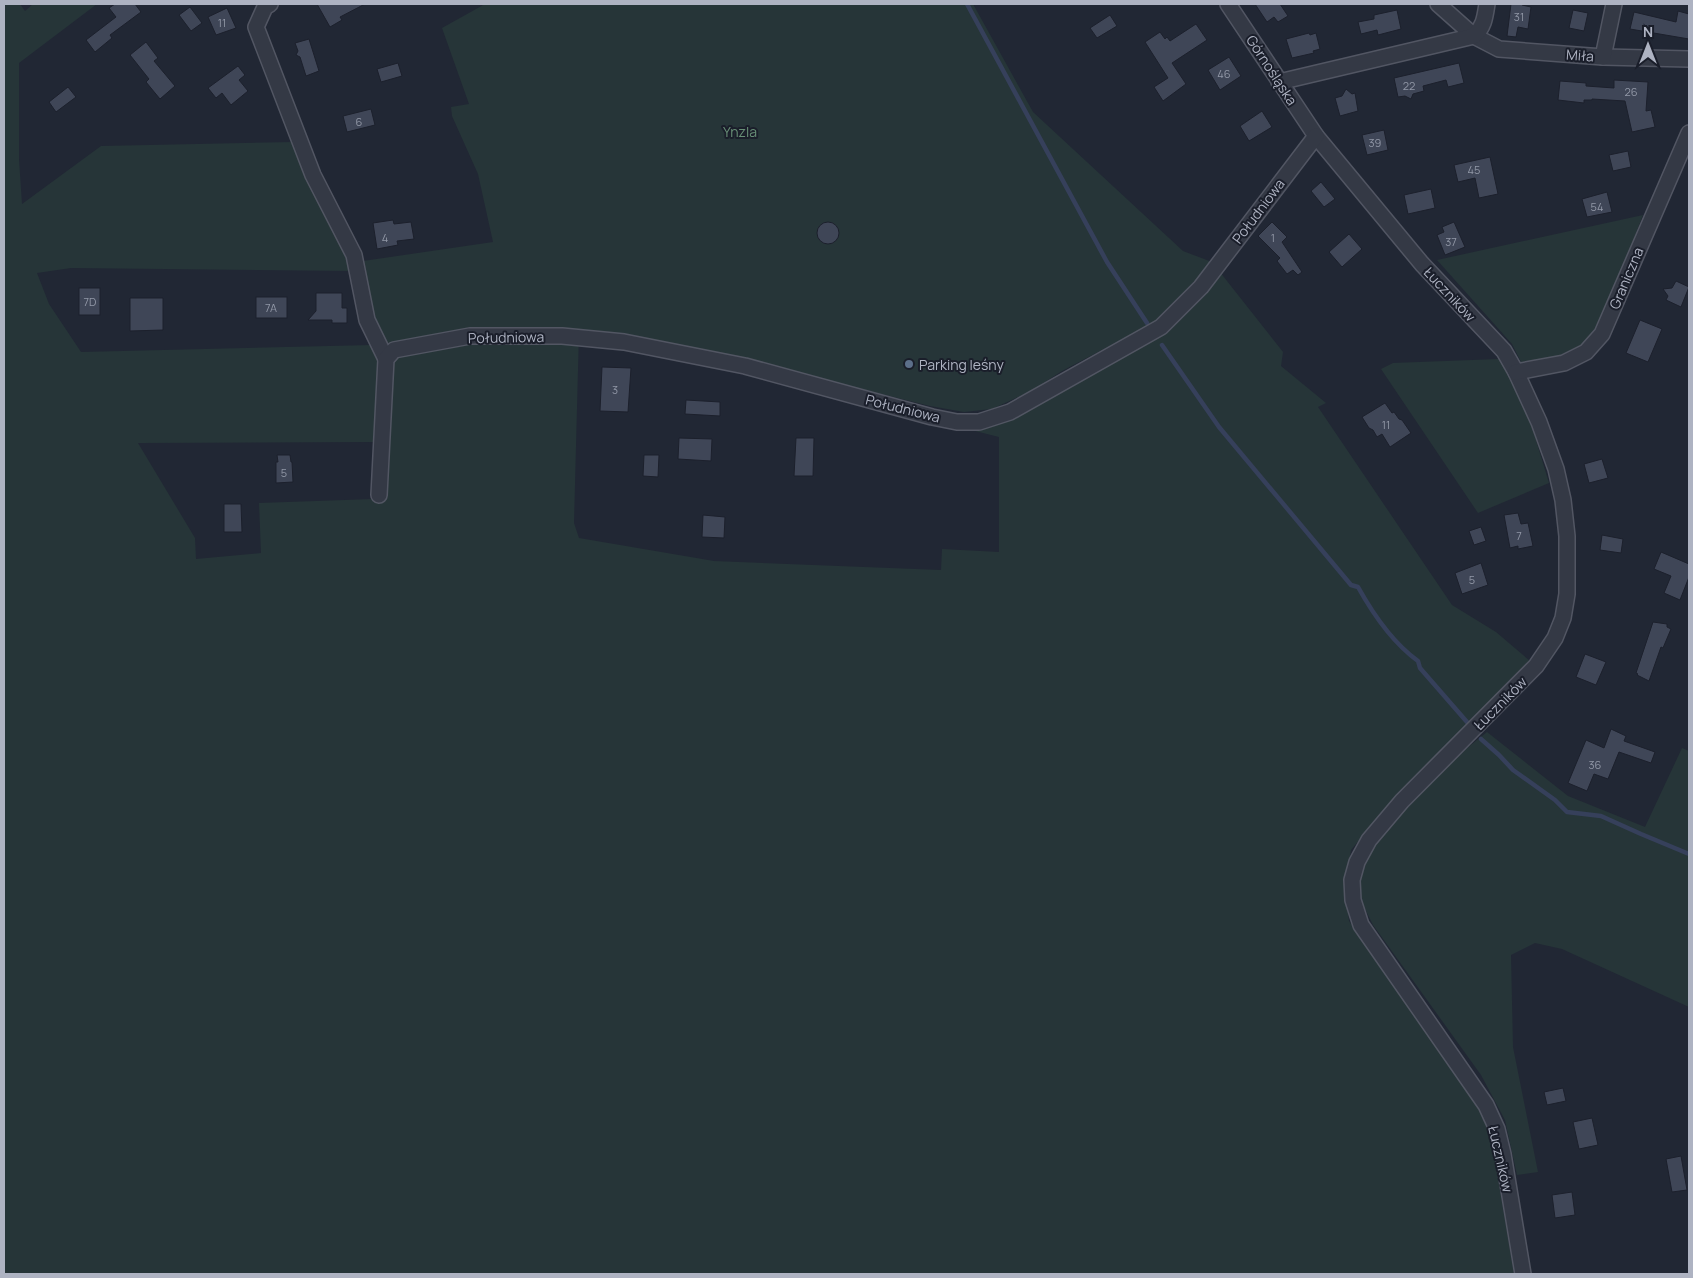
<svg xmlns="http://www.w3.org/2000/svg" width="1693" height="1278" font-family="Manrope,sans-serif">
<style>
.green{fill:#263538;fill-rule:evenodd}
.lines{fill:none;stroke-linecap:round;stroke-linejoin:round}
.stream{stroke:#36405b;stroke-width:4.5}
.building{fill:#3f4657;stroke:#1c202c}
.street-casing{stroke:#525663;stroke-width:18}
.street{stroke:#343945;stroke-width:15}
.service-dot{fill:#5c6f8a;stroke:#1a1e2a;stroke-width:2}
.labels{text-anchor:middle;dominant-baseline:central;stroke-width:4;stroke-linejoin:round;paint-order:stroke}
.number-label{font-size:11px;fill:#9298a7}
.street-label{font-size:14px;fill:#aeb3c2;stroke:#1a1e2a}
.park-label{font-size:14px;fill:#689077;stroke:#1a1e2a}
.poi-label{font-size:14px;fill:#aeb3c2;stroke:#1a1e2a;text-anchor:start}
</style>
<rect width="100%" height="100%" fill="#212734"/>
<g class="green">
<path d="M 4,4 L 20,4 L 25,11 L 33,4 L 97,4 L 19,63 L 19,159 L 22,204 L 101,146 L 293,142 L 315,194 L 346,257 L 351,271 L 71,268 L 37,273 L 49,304 L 81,352 L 372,345 L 363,261 L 493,242 L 478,174 L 452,116 L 451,107 L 469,104 L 442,28 L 485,4 L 973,4 L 1033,112 L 1183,251 L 1212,262 L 1283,352 L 1281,366 L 1326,403 L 1318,407 L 1452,605 L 1496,632 L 1530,661 L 1398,793 L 1351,850 L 1345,886 L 1349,921 L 1475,1101 L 1491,1137 L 1514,1274 L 4,1274 ZM 1155,322 L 1163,333 L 1056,395 L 999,423 L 967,429 L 999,437 L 999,552 L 942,549 L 941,570 L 714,561 L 579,538 L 574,523 L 579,332 L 756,363 L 930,406 L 964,412 L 992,409 L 1031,391 L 1062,371 ZM 375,442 L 373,499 L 259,503 L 261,553 L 196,559 L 195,538 L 138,443 Z"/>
<path d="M 1643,215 C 1632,242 1601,333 1581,347 C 1564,358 1542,360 1522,364 L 1512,344 L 1437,260 Z"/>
<polygon points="1499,359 1526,407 1549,483 1478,513 1381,369 1393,363"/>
<polygon points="1487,732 1568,796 1645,827 1682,748 1689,751 1689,1007 1562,949 1535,943 1511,955 1513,1047 1538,1172 1517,1175 1505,1120 1481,1075 1373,925 1361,901 1359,879 1364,860 1408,804 1467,748"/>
</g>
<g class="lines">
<g class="stream">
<polyline points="967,4 1107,262 1147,323"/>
<path d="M 1162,345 L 1219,427 L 1351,585 L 1358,587 C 1373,614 1393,643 1418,661 L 1420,668 L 1467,722"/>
<polyline points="1481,739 1499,755 1513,770 1555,800 1567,812 1601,816 1641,834 1689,854"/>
</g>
</g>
<g class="building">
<polygon points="115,4 135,4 141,12 110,35 112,38 95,52 86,40 116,17 109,8"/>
<polygon points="317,4 365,4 340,17 342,20 330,27"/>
<polygon points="1255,4 1280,4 1288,16 1278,22 1274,17 1267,22"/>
<polygon points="1511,4 1523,4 1522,5 1531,7 1528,29 1518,27 1516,37 1507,36"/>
<polygon points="190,7 202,23 191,31 179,15"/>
<polygon points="227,8 236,28 216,35 208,17"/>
<polygon points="1397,10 1401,29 1378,35 1377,30 1361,34 1358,22 1374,19 1374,15"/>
<polygon points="1573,10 1588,13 1584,31 1569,28"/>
<polygon points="1678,11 1689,14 1689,39 1630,29 1634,12 1676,22"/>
<polygon points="1110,15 1117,26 1097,38 1090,28"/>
<polygon points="1196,24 1207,40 1172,63 1186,84 1163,101 1154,87 1168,78 1145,42 1160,32 1165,39 1167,37 1170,41"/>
<polygon points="1309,33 1310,35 1316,33 1320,49 1313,51 1314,53 1292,58 1286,39"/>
<polygon points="309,39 319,71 306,76 300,57 296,55 298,51 295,43"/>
<polygon points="146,42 158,58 154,61 175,86 160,99 146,82 149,79 130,55"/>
<polygon points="1229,57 1241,76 1220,90 1208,70"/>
<polygon points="398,63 402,76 381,82 377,69"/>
<polygon points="1459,63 1464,83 1448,87 1446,80 1423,86 1424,91 1413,94 1411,99 1405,96 1398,97 1394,78"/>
<polygon points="238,66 245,75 239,80 248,91 231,105 222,93 216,98 208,88"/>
<polygon points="1614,80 1648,82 1646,111 1651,110 1655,127 1632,132 1625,101 1592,99 1592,100 1584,100 1584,103 1558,100 1560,81 1586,83 1586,86 1614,88"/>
<polygon points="68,87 76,97 56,112 49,102"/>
<polygon points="1346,89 1352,94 1355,93 1358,111 1340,116 1335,98 1342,96"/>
<polygon points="371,109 375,125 347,132 343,116"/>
<polygon points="1262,111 1272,127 1249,141 1240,126"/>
<polygon points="1384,130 1388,150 1367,155 1362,135"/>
<polygon points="1628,151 1631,167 1613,171 1609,155"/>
<polygon points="1490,157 1498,194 1479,198 1475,178 1458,182 1454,165"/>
<polygon points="1321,182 1335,199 1324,207 1311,191"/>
<polygon points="1431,189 1435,208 1408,214 1404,195"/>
<polygon points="1607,192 1612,212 1587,217 1582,199"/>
<polygon points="393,220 394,224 411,222 414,239 397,241 398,245 377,249 373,223"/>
<polygon points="1272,222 1287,237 1282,242 1302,272 1298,275 1293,270 1287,274 1277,261 1280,258 1258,236"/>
<polygon points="1454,222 1465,247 1445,255 1437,235 1444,232 1442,227"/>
<circle cx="828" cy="233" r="11"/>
<polygon points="1349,234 1362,249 1342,267 1329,252"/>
<polygon points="1676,281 1689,287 1681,307 1666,300 1668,296 1663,289 1672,288"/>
<rect x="79" y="288" width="21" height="27"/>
<polygon points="316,293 342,293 342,308 347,308 347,323 332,323 332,320 308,320 316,311"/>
<rect x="256" y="297" width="31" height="21"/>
<polygon points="130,298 163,298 163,330 130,331"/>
<polygon points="1640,320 1662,329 1648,362 1626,353"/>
<polygon points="602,367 631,368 628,412 600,411"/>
<polygon points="686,400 720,402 720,416 685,414"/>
<polygon points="1385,403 1392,413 1394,412 1399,419 1402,420 1411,433 1390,447 1382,434 1377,437 1373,430 1369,428 1362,417"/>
<polygon points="679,438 712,439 711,461 678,459"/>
<polygon points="796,438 814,438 813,476 794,476"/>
<polygon points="277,455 290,455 291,462 292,462 293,482 276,483 276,462 278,462"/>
<polygon points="644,455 659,455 658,477 643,476"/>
<polygon points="1602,459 1608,478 1589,483 1584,464"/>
<polygon points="224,504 241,504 242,532 224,532"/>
<polygon points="1518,513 1521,524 1528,523 1533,546 1518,549 1518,546 1510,548 1504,515"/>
<polygon points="703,515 725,517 724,538 702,537"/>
<polygon points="1481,527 1486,541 1474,545 1469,531"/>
<polygon points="1602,535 1623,539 1621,553 1600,550"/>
<polygon points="1661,552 1689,564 1689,577 1680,600 1664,593 1671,576 1654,569"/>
<polygon points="1481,563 1488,585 1462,594 1455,573"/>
<polygon points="1653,622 1667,624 1667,627 1671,629 1663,648 1661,647 1649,681 1637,675 1638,674 1636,673"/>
<polygon points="1585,654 1606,662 1596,685 1576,677"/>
<polygon points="1611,729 1626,736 1624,741 1655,752 1651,763 1619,752 1608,779 1594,774 1587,791 1568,783 1586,740 1604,748"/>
<polygon points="1563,1088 1566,1101 1547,1105 1544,1092"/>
<polygon points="1592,1118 1598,1145 1579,1149 1573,1122"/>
<polygon points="1681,1156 1687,1190 1672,1192 1666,1159"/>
<polygon points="1572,1192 1575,1215 1555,1218 1552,1195"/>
</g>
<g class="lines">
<g class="street-casing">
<g id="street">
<polyline points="270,4 265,7 256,27 313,175 354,255 367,320 386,359"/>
<polyline points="1228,4 1316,136 1422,264 1504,351 1516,372 1539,422 1556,469 1563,500 1567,536 1567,594 1563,618 1555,638 1536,666 1402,801 1369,840 1357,862 1352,880 1353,900 1361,925 1486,1105 1497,1129 1503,1154 1523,1274"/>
<polyline points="1438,4 1474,36 1499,49 1603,57 1689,59"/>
<polyline points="1603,57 1614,4"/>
<path d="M 1279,82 L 1474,36 C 1484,27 1485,17 1487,4"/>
<polyline points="1516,372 1564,363 1586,352 1602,334 1689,133"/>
<polyline points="379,495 386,359 394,350 470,336 562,336 624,342 745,366 932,417 957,422 979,422 1010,412 1161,327 1201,287 1316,136"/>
</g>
</g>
<use href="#street" class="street"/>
</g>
<circle class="service-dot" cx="909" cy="364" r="5"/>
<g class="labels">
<g class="number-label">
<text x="1519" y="16">31</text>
<text x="222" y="22">11</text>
<text x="1224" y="73">46</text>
<text x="1409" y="85">22</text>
<text x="1631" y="91">26</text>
<text x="359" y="121">6</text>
<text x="1375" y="142">39</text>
<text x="1474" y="169">45</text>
<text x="1597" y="206">54</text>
<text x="385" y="237">4</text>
<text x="1273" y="237">1</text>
<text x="1451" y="241">37</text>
<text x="90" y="301">7D</text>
<text x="271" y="307">7A</text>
<text x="615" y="389">3</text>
<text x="1386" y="424">11</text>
<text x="284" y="472">5</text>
<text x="1519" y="535">7</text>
<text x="1472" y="579">5</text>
<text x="1595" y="764">36</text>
</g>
<g class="street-label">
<text transform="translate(1580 55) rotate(4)">Miła</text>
<text transform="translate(1272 70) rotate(57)">Górnośląska</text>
<text transform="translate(1258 211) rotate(-53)">Południowa</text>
<text transform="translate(1626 278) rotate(-67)">Graniczna</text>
<text transform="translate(1450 294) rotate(47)">Łuczników</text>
<text transform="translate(506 337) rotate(-1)">Południowa</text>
<text transform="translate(903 408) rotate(14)">Południowa</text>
<text transform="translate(1500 703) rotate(-45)">Łuczników</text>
<text transform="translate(1501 1159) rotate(77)">Łuczników</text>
</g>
<g class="park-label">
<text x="740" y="131">Ynzla</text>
</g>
<g class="poi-label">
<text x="919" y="364">Parking leśny</text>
</g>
</g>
<rect width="1693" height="1278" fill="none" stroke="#aeb3c2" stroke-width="10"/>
<g transform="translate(1648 45)" stroke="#1a1e2a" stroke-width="4" paint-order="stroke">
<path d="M0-4L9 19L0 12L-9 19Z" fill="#aeb3c2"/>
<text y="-8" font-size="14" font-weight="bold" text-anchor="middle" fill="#aeb3c2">N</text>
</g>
</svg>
